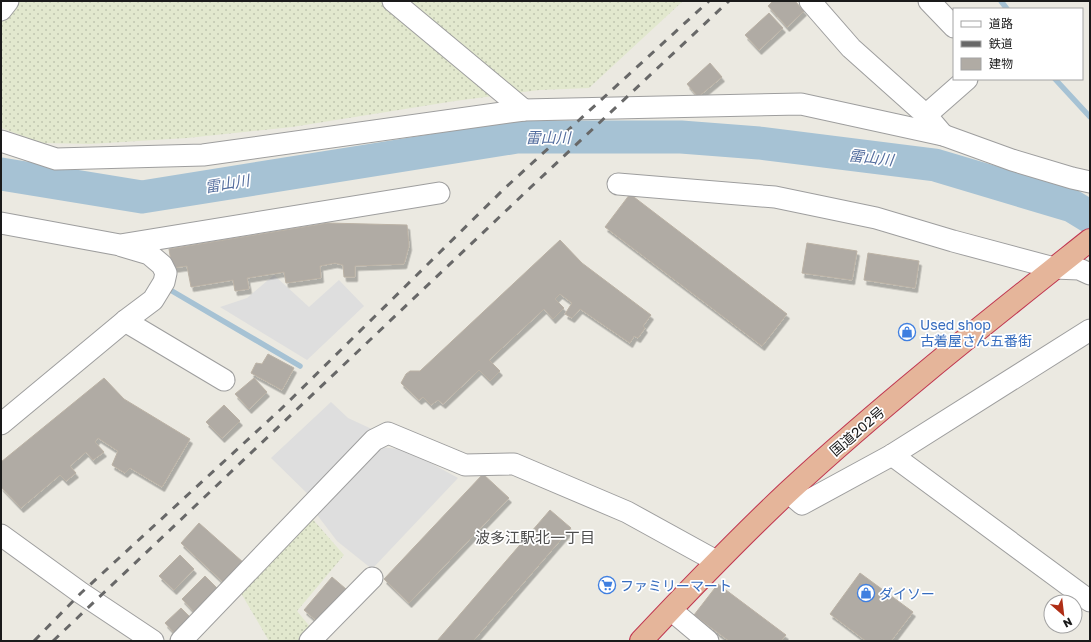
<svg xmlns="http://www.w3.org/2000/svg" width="1091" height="642" font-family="'Golos Text','Noto Sans JP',sans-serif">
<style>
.farmland{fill:url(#farmland-dots)}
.parking{fill:#dedede}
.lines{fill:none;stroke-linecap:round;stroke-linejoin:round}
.stream{stroke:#a6c2d4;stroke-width:5.5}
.river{stroke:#a6c2d4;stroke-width:33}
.building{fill:#b0aba4;stroke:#bbb2a5;filter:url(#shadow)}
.minor-casing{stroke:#9e9e9e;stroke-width:23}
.trunk-casing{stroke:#c03751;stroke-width:24}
.minor{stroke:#fff;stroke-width:21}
.trunk{stroke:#e5b59a;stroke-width:22}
.rail{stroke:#686868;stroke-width:3;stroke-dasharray:8 8;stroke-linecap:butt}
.labels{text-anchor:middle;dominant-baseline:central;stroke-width:3.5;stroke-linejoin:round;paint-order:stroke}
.shop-label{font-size:14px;fill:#366cbe;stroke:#fff;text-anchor:start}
.street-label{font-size:14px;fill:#1a1a1a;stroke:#fff}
.water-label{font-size:15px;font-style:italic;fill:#536d9e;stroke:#fff}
.neighbourhood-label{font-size:15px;fill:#4d4d4d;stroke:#fff}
</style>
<defs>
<pattern id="farmland-dots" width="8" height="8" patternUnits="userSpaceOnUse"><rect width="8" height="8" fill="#e2e8ce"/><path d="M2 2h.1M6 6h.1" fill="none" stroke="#c1c6b0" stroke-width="1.8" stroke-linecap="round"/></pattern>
<filter id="shadow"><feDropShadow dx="2.5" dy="4.5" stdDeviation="0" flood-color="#0004"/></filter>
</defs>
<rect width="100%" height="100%" fill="#ebe9e1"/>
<g class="farmland">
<polygon points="1,1 683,1 589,88 539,90 455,101 292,127 187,138 90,144 42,143 1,128"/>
<polygon points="309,515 344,555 297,611 311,628 299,641 269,641 238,588"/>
</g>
<g class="parking">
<polygon points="274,275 309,307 339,280 364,306 307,360 220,307 247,298"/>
<polygon points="331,402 348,418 376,431 313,499 271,458"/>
<polygon points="380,447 407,450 458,478 372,569 337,541 315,512"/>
</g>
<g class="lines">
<g class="stream">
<polyline points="1001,1 1007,9"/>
<polyline points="1055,79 1090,117"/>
<polyline points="172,291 300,366"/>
</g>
<polyline class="river" points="1,174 142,197 517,137 681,137 759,143 935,165 1072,206 1090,217"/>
</g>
<g class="building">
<polygon points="773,1 795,1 804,11 787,27 768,6"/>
<polygon points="769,13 783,28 759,50 745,35"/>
<polygon points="710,63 722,77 698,97 687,84"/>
<polygon points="630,194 787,314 762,346 605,227"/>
<polygon points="328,223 407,225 409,246 404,264 355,266 355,277 344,277 343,265 335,263 320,266 321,278 286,283 284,272 247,278 249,289 235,291 233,280 191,287 187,266 172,268 169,249"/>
<polygon points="560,240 582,263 651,315 643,326 645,328 638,338 634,336 630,343 580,309 572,318 565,314 572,303 560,294 555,299 564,308 553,319 544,309 489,360 500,371 490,381 479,370 443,404 438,400 431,405 423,397 419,400 401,383 406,374 410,371 420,371"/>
<polygon points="807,243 857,251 852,280 802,273"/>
<polygon points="868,253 919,261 915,288 864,280"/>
<polygon points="268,354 294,368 282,390 251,373 256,363 262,364"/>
<polygon points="104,378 124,399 190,439 162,487 130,468 125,473 112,465 118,451 98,438 95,442 104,452 93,460 86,452 70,466 76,473 66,481 60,475 21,508 1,487 1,462"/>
<polygon points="254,378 267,392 249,409 235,394"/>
<polygon points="224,405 240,421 222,438 206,422"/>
<polygon points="483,474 509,498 409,603 384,579"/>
<polygon points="550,510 571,528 473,641 437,641"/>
<polygon points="199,523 244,563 225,584 181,543"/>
<polygon points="180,555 194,569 174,590 159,576"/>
<polygon points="860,573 913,612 891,641 866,641 830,614"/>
<polygon points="205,576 220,591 196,614 182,599"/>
<polygon points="332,577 346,589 318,622 304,610"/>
<polygon points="718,584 786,635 781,641 729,641 694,615"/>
<polygon points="181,608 192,619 176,635 165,623"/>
</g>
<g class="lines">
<g class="minor-casing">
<g id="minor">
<polyline points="393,1 524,110"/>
<polyline points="810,1 851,48 926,115 943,135"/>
<polyline points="929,1 954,27"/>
<polyline points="1,10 8,1"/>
<polyline points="926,115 967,79"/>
<polyline points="1,141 56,159 203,155 524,110 801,104 943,135 1012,160 1072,178 1090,182"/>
<polyline points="618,184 775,197 876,218 953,241 1054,268 1079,269 1090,274"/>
<polyline points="1,223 120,245 439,193"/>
<polyline points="125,321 224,380"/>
<polyline points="1,424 125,321 153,300 164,282 166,273 162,265 149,254 122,246"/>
<polyline points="892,455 1090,601"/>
<polyline points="788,492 802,504 892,455 1090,330"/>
<polyline points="1,535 81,593 153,641"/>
<polyline points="671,610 708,641"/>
<polyline points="181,641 374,440 388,433 465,465 514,464 627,512 716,561"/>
<polyline points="310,641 372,578"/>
</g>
</g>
<g class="trunk-casing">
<path id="trunk" d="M 641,641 C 689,590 737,540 788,492 C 884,403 987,322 1090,240"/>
</g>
<use href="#minor" class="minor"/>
<use href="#trunk" class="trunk"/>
<g class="rail">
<polyline points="34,641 81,593 281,409 505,188 709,1"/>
<polyline points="53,641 531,187 729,1"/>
</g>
</g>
<defs>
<g id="shop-ring" transform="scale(0.9)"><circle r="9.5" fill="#fff" stroke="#3f7fe0" stroke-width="1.5"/><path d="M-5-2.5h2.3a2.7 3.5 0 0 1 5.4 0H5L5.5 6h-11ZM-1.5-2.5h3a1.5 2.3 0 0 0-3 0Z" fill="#3f7fe0"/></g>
<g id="supermarket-ring" transform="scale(0.9)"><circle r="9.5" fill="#fff" stroke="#3f7fe0" stroke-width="1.5"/><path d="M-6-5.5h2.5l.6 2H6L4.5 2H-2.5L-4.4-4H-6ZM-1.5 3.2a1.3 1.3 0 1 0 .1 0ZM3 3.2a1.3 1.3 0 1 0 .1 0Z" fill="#3f7fe0"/></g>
</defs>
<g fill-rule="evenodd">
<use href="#shop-ring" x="907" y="332"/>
<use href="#supermarket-ring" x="607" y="585"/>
<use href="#shop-ring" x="866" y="593"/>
</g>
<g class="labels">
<g class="shop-label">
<text x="920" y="324">Used shop<tspan x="920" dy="16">古着屋さん五番街</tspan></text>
<text x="620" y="585">ファミリーマート</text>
<text x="879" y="593">ダイソー</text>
</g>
<g class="street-label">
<text transform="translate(857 431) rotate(-41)">国道202号</text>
</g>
<g class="water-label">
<text x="548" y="137">雷山川</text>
<text transform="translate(871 157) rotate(7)">雷山川</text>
<text transform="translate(227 183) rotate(-9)">雷山川</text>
</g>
<g class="neighbourhood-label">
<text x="535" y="537">波多江駅北一丁目</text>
</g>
</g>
<rect width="1091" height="642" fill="none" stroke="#1a1a1a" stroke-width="4"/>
<rect x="953" y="8" width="130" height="72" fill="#ffffff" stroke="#a3a3a3"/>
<rect x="961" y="21" width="20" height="6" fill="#ffffff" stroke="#a3a3a3"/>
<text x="989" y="28" font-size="12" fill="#1a1a1a">道路</text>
<rect x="961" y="41" width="20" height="6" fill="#686868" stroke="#a3a3a3"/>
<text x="989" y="48" font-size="12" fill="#1a1a1a">鉄道</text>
<rect x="961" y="58" width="20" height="12" fill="#b0aba4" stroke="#a3a3a3"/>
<text x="989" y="68" font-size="12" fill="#1a1a1a">建物</text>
<g transform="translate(1063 614) rotate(152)"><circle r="19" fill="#ffffff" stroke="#a3a3a3"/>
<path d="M0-3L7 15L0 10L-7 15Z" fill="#af2e16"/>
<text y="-6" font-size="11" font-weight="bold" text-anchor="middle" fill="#1a1a1a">N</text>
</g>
</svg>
